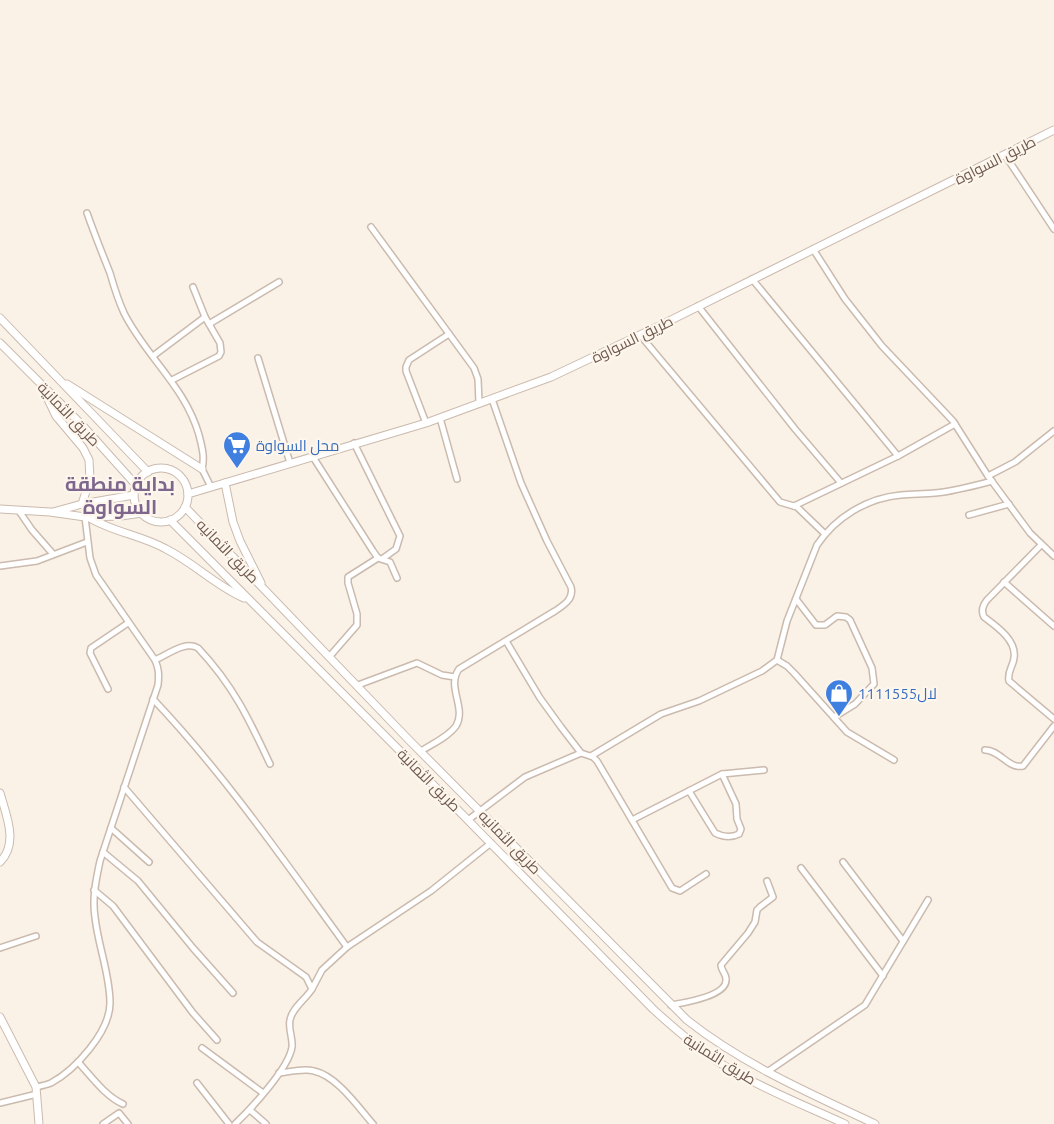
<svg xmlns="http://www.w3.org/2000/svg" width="1054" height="1124" font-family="Ubuntu,Cairo,sans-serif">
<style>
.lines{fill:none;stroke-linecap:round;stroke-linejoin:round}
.minor-casing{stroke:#cbbaae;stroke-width:8}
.tertiary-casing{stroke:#cbbaae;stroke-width:9}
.minor{stroke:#fff;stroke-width:5}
.tertiary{stroke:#fff;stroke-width:7}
.labels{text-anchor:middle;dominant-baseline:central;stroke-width:4.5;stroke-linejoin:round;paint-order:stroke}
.street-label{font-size:15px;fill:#715a4e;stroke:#fdf6ed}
.shop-label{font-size:15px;fill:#366cbe;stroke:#fdf6ed;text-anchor:start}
.district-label{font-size:20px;font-weight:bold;fill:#7f668d;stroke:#fdf6ed}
</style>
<rect width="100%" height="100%" fill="#faf2e7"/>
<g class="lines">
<g class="minor-casing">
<g id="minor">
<polyline points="1005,155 1054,229"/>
<path d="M 87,213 C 94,233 102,253 110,273 C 114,287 118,300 124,313 C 146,357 185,386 199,435 C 202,447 205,457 202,469 L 211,487"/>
<polyline points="371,227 474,368 478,379 479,403"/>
<polyline points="813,249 845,299 882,346 953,421 988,476 1030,533 1054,556"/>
<polyline points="752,279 898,456"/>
<polyline points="698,306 795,429 841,483"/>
<polyline points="209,324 279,282"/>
<polyline points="640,335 780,502 797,507 825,534"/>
<polyline points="153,356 205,317"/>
<polyline points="258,358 290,463"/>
<polyline points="172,380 219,356 221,352 220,343 205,317 193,287"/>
<polyline points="440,418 457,479"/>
<polyline points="426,423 406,371 406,367 409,360 449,334"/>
<polyline points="354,443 400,536 396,549 382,559"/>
<polyline points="313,457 373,551 378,558 390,562 397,578"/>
<polyline points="988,476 1015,462 1054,431"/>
<polyline points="794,506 898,456 955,424"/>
<polyline points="19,511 32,530 53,554"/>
<polyline points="969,515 1009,504"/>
<path d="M 1041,545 L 987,600 C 983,605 981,611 984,617 C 996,626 1017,640 1014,658 C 1013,667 1007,671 1009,681 L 1054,719"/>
<polyline points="0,566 37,561 87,542"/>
<polyline points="1004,582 1054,626"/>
<polyline points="796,599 816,625 825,625 837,616 846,617 850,620 872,668 874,684 855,704 834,717"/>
<polyline points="506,641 540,698 561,727 581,753 593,757 597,761 672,888 680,891 706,874"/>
<polyline points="330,656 357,625 357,614 348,583 348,577 378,558"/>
<path d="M 155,660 C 167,655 186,640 198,648 C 233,685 249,719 270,764"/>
<polyline points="777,660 787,666 794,673 847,732 894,760"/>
<polyline points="358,685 417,663 442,675 455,677"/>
<polyline points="108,689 90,653 91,648 128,623"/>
<path d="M 153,699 C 225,775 285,862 347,947"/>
<path d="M 985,750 C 1000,750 1008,769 1023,766 L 1054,726"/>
<path d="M 421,751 C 432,744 448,737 456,726 C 467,708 446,687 459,669 L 555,611 C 564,605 574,599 571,587 L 547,541 L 521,483 L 492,399"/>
<path d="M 591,756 L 661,714 L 699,701 L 762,671 L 777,660 L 787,621 L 817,545 C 836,517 867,498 901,495 C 912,494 924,494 935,493 C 955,491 973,486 992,481"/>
<path d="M 124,787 L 257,942 L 306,977 L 312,989 C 306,999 292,1008 290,1020 C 288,1029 293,1038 292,1047 C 289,1068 251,1109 235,1124"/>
<path d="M 689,791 L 715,833 C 723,837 731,838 739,834 L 741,829 L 737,819 L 736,804 L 722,774"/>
<polyline points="468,820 525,777 581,753"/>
<polyline points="632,820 722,774 764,770"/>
<polyline points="111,828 149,862"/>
<polyline points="103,852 138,881 193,948 233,993"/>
<polyline points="843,862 903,941"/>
<polyline points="801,868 883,976"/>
<polyline points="94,890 113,906 193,1013 217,1040"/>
<polyline points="0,948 36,936"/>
<polyline points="312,989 322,970 347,947 431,891 491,843"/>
<path d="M 671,1005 C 683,1003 728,996 726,979 C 726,974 721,970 721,965 L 748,933 L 755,922 L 757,910 L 760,907 L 773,897 L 767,881"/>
<polyline points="202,1048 263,1093"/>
<path d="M 78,1062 C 91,1076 105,1096 123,1104"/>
<polyline points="767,1072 865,1005 928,900"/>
<path d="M 279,1073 C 290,1072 303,1068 314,1071 C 337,1076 358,1107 373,1124"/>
<polyline points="197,1083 229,1124"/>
<path d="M 36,1087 C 41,1086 46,1085 51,1083 C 75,1070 110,1032 110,1003 C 110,974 98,946 95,917 C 92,898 96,880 100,861 L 158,685 C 159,675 159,669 155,660 L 96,575 L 90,558 L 85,517"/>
<polyline points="0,1103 37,1094"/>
<polyline points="250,1110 266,1124"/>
<polyline points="103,1124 119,1113 128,1124"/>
</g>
</g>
<g class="tertiary-casing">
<g id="tertiary">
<polyline points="0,318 148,472"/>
<polyline points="0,343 84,427 136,485"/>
<polyline points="67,384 202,469"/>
<polyline points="44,391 56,416 83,448 89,460 90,479 82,504"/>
<circle cx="161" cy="495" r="27"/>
<polyline points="225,483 233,522 240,541 261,583"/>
<polyline points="188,494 426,423 551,377 661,325 1054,130"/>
<path d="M 185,507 L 408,739 L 687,1020 C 744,1065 809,1093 875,1124"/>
<polyline points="0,509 50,512 85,517 121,516 142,513"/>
<polyline points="53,512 82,504 134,495"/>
<path d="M 88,517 C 112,532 141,535 166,549 C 194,563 216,586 244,598"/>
<path d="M 170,520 L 408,759 L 653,1009 C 676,1030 700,1051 728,1068 C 765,1090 806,1106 845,1124"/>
<path d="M 0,793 C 6,815 19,843 0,862"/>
<polyline points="0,1017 36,1087 39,1124"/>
</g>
</g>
<use href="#minor" class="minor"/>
<use href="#tertiary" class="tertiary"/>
</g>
<defs>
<g id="supermarket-pin" transform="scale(1.4375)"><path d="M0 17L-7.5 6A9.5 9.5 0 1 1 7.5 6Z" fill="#3f7fe0" stroke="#fdf6ed"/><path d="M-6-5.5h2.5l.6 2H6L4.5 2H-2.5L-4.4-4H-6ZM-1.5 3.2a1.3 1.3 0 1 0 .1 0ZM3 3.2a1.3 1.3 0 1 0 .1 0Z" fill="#fff"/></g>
<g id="shop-pin" transform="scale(1.4375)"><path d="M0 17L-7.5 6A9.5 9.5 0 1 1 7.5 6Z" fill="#3f7fe0" stroke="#fdf6ed"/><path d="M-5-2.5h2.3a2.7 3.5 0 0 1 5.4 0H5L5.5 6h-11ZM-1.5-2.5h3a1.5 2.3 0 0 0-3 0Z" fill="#fff"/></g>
</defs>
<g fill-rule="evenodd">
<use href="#supermarket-pin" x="237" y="445"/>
<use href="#shop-pin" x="839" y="693"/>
</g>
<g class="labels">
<g class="street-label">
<text transform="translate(995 160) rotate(-27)">طريق السواوة</text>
<text transform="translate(632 339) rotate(-26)">طريق السواوة</text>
<text transform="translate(69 414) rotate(46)">طريق الثمانية</text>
<text transform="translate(228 551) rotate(46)">طريق الثمانيه</text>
<text transform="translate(429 780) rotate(45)">طريق الثمانية</text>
<text transform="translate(510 842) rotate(46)">طريق الثمانيه</text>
<text transform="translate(720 1059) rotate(32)">طريق الثمانية</text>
</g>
<g class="shop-label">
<text x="256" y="445">محل السواوة</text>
<text x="858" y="693">1111555لال</text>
</g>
<g class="district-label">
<text x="120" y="483">بداية منطقة<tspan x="120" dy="23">السواوة</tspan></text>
</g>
</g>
</svg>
